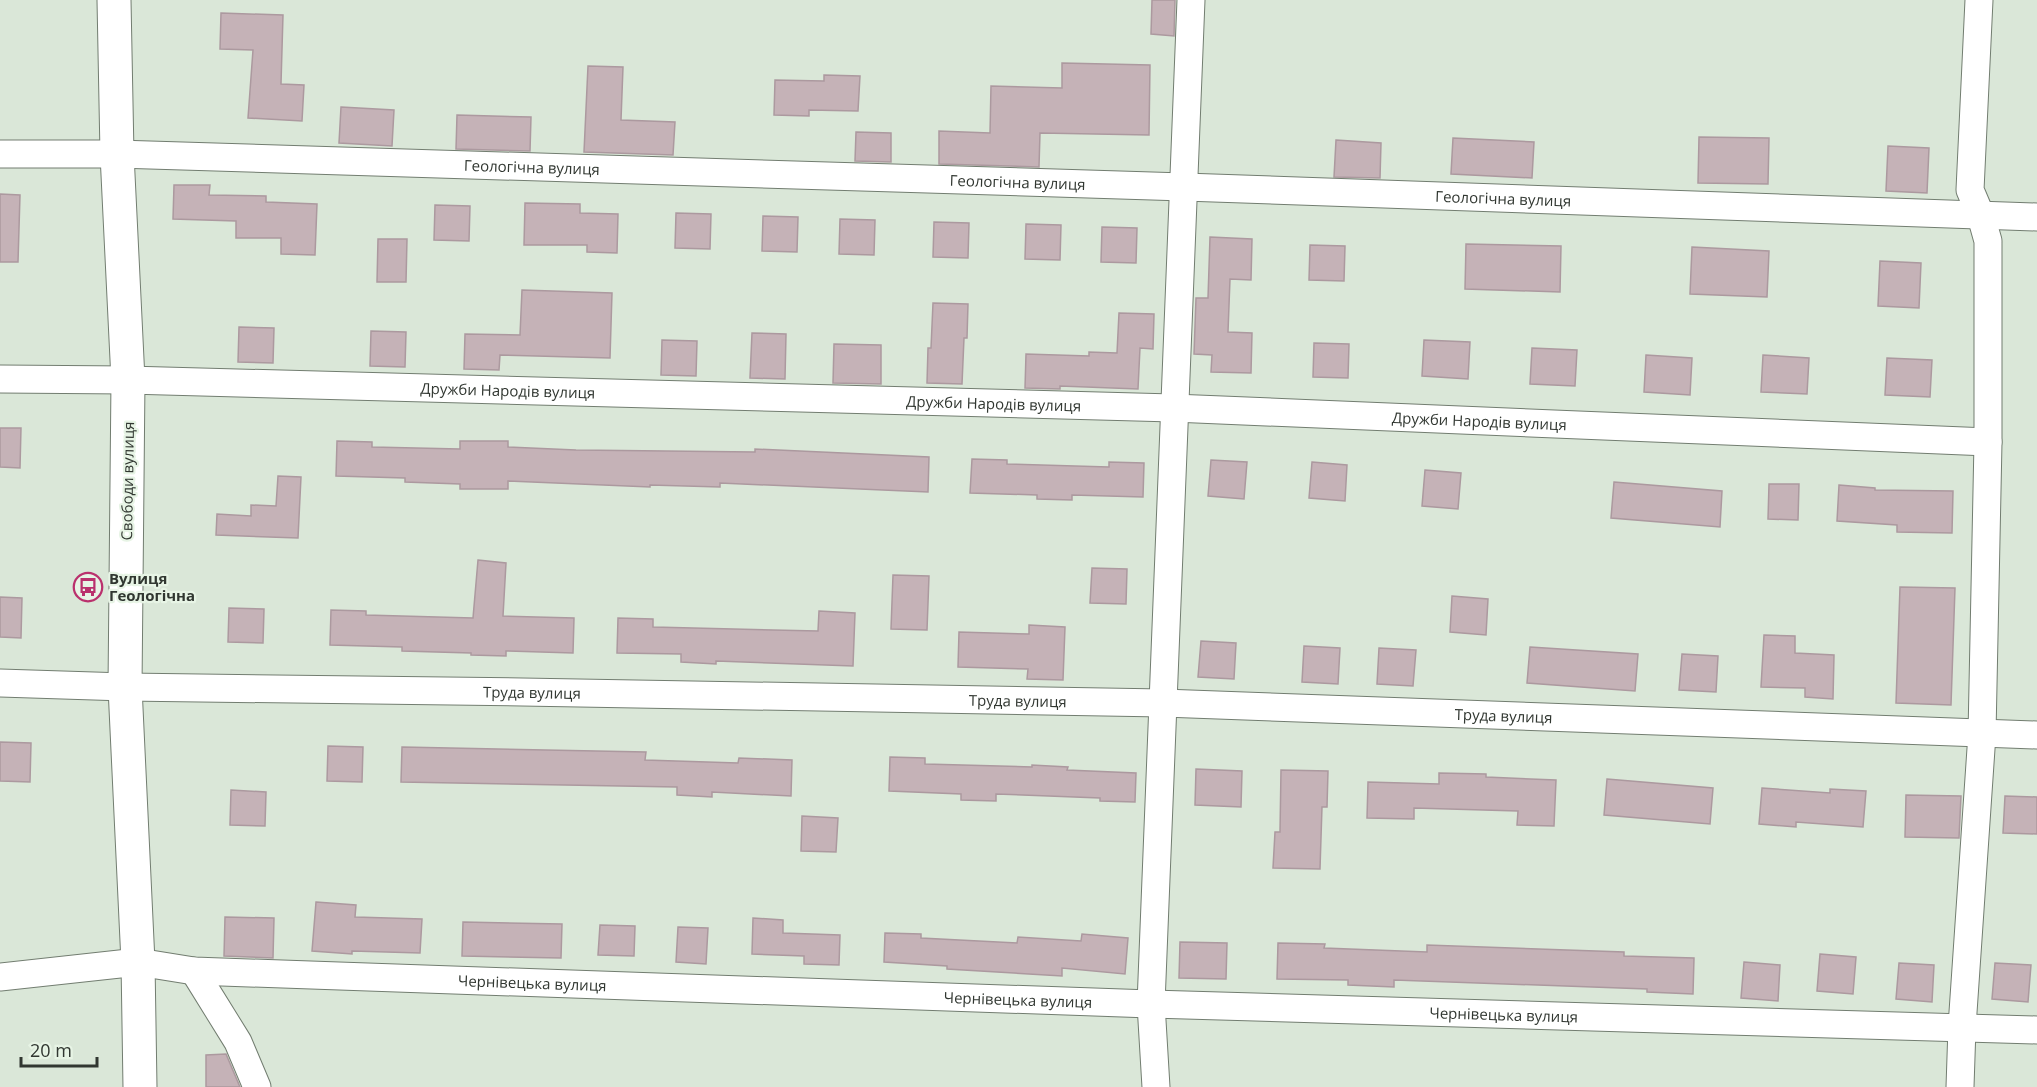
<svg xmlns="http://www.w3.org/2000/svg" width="2037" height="1087" font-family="'Open Sans',sans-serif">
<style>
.building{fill:#c5b2b7;stroke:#ac999f;stroke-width:1.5}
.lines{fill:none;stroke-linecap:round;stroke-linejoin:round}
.minor-casing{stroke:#727d70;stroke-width:29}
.major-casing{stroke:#727d70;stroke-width:35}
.minor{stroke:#fff;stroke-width:27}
.major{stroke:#fff;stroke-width:33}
.labels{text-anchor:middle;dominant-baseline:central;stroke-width:4.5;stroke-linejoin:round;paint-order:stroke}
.street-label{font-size:15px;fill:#313731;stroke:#e7f4e5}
.poi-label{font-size:15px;font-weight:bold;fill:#313731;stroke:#e7f4e5;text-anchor:start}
</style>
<rect width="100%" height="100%" fill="#dae7d8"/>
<g class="building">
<polygon points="1152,0 1175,0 1174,36 1151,34"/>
<polygon points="221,13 283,15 281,84 304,85 302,121 248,118 253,50 220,49"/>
<polygon points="1062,63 1150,65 1149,135 1040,133 1039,167 939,164 939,131 990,133 991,86 1062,88"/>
<polygon points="588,66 623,67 621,120 675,122 673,155 584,152"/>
<polygon points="824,75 860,76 858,111 809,110 809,116 774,115 775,80 824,81"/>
<polygon points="341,107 394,110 392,146 339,143"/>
<polygon points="457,115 531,117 530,151 456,149"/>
<polygon points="856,132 891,133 891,162 855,161"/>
<polygon points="1699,137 1769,138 1768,184 1698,183"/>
<polygon points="1453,138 1534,142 1532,178 1451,174"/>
<polygon points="1336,140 1381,143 1380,178 1334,177"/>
<polygon points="1888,146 1929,148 1927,193 1886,191"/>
<polygon points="174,185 210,185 209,195 266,196 266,202 317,204 315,255 281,254 281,238 236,238 236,221 173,219"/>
<polygon points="0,194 20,195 18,262 0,262"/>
<polygon points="525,203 580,204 580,213 618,214 617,253 587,252 587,245 524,245"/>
<polygon points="435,205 470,206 469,241 434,240"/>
<polygon points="676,213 711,214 710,249 675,248"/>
<polygon points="763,216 798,217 797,252 762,251"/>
<polygon points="840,219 875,220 874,255 839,254"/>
<polygon points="934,222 969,223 968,258 933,257"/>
<polygon points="1026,224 1061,225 1060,260 1025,259"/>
<polygon points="1102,227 1137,228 1136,263 1101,262"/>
<polygon points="1210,237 1252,239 1251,280 1230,279 1228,332 1252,333 1251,373 1211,372 1212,355 1194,354 1196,298 1208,298"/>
<polygon points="378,239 407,239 406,282 377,282"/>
<polygon points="1466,244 1561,246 1560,292 1465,289"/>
<polygon points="1310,245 1345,246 1344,281 1309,280"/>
<polygon points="1692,247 1769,251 1767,297 1690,294"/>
<polygon points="1880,261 1921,263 1919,308 1878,306"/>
<polygon points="522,290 612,293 610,358 500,355 499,370 464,369 465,334 520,335"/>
<polygon points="933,303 968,304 967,338 964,338 962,384 927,383 928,348 931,348"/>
<polygon points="1119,313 1154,314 1153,349 1140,348 1138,389 1060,386 1060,389 1025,388 1026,354 1089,356 1089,352 1117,353"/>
<polygon points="239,327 274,328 273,363 238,362"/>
<polygon points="371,331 406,332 405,367 370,366"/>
<polygon points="752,333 786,334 785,379 750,378"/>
<polygon points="662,340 697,341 696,376 661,375"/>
<polygon points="1424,340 1470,342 1468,379 1422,376"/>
<polygon points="1314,343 1349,344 1348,378 1313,377"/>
<polygon points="834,344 881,345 881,384 833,383"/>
<polygon points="1532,348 1577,350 1575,386 1530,384"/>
<polygon points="1646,355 1692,358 1690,395 1644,392"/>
<polygon points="1763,355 1809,358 1807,394 1761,392"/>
<polygon points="1887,358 1932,360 1930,397 1885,395"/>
<polygon points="0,428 21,428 20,468 0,467"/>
<polygon points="337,441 372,442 372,447 460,449 460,441 508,441 508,447 576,450 755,452 755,449 929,457 928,492 720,483 720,487 650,485 650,487 508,481 508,489 460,489 460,484 405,482 405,478 336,476"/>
<polygon points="972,459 1007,460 1007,464 1109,467 1109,462 1144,463 1143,497 1072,495 1072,500 1037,499 1037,495 970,493"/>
<polygon points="1211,460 1247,462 1244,499 1208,496"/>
<polygon points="1312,462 1347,465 1345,501 1309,498"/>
<polygon points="1425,470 1461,473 1458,509 1422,506"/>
<polygon points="278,476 301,477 298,538 216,535 217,514 251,516 251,505 276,506"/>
<polygon points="1614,482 1722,491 1720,527 1611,518"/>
<polygon points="1769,484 1799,484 1798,520 1768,519"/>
<polygon points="1839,485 1875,488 1875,490 1953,491 1952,533 1897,532 1897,525 1837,521"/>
<polygon points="478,560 506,563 503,616 574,618 573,653 506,651 506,656 471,655 471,653 402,651 402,647 330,645 331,610 366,611 366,615 473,618"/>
<polygon points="1092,568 1127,569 1126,604 1090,603"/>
<polygon points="893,575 929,576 927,630 891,629"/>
<polygon points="1900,587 1955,588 1951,705 1896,703"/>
<polygon points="1452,596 1488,599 1486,635 1450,632"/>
<polygon points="0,597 22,598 21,638 0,637"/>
<polygon points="229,608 264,609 263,643 228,642"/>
<polygon points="819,611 855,613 853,666 716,661 716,664 681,662 681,654 617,653 618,618 653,619 653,627 818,631"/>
<polygon points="1029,625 1065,627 1063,680 1027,679 1028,669 958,667 959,632 1029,634"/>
<polygon points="1764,635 1795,636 1795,653 1834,655 1833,699 1805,697 1805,688 1761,687"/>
<polygon points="1201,641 1236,643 1234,679 1198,677"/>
<polygon points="1304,646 1340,648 1338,684 1302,682"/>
<polygon points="1530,647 1638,654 1635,691 1527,683"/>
<polygon points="1379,648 1416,650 1413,686 1377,684"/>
<polygon points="1682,654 1718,656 1716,692 1679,690"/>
<polygon points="0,742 31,743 30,782 0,781"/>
<polygon points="328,746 363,747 362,782 327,781"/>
<polygon points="402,747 646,752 645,760 738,763 739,758 792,760 791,796 712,792 712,797 677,795 677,787 401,782"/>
<polygon points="890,757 925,758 925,764 1032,767 1032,765 1068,767 1067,770 1136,773 1135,802 1100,801 1100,798 996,794 996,801 961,800 961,794 889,791"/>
<polygon points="1196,769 1242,771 1241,807 1195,805"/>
<polygon points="1281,770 1328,771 1327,807 1322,807 1320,869 1273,868 1275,832 1280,832"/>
<polygon points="1439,773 1486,774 1486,777 1556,780 1554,826 1517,825 1518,811 1414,808 1414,819 1367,818 1368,782 1439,784"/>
<polygon points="1607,779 1713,788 1710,824 1604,815"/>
<polygon points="1762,788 1830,793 1830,789 1866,791 1863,827 1796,822 1796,827 1759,824"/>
<polygon points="231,790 266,792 265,826 230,825"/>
<polygon points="1906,795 1961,796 1959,838 1905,837"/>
<polygon points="2005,796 2037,797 2037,834 2003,833"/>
<polygon points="802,816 838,818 836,852 801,851"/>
<polygon points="316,902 356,905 355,917 422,919 420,953 352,951 352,954 312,951"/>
<polygon points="225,917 274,918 273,958 224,956"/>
<polygon points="753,918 783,920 783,933 840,935 839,965 804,964 804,956 752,954"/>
<polygon points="463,922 562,924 561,958 462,956"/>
<polygon points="600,925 635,926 634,956 598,955"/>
<polygon points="678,927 708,928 706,964 676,962"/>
<polygon points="885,933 921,934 921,938 1017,943 1018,937 1081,941 1082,934 1128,938 1125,974 1062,968 1062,976 947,969 947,966 884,962"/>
<polygon points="1180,942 1227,943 1226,979 1179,978"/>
<polygon points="1278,943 1325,944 1324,948 1427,952 1427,945 1624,952 1624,956 1694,958 1693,994 1647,992 1647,989 1394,980 1394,987 1348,985 1348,980 1277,979"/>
<polygon points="1820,954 1856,957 1853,994 1817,991"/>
<polygon points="1744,962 1780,965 1778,1001 1741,998"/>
<polygon points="1899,963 1934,965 1932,1002 1896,999"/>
<polygon points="1995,963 2031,965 2028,1002 1992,999"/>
<polygon points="226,1054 240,1087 206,1087 206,1055"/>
</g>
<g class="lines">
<g class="minor-casing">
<g id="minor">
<path id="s1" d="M 0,154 L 117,154 L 1184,187 L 2037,217"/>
<path id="s2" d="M 0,379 L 128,380 L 1173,408 L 1988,442"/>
<path id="s3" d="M 0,683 L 125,687 L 522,692 L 1163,703 L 2037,735"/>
<polyline points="194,971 238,1042 257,1087"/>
<path id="s4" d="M 0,977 L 138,962 L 194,971 L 1151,1004 L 2037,1030"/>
<polyline points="1156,1087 1151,1004 1191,0"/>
<polyline points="1960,1087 1962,1027 1982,734 1988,442 1988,241 1981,216 1970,190 1979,0"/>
</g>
</g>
<g class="major-casing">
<polyline id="major" points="114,0 117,154 128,380 125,687 138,962 140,1087"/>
</g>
<use href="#minor" class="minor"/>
<use href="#major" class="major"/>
</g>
<defs>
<g id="bus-ring" transform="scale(1.5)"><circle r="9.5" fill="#e7f4e5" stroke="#ba316d" stroke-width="1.5"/><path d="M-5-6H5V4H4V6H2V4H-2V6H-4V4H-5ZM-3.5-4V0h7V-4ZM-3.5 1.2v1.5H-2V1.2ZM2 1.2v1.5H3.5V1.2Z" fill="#ba316d"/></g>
</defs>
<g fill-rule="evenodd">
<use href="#bus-ring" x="88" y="587"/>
</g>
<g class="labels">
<g class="street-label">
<text stroke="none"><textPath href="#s1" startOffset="532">Геологічна вулиця</textPath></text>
<text stroke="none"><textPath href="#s1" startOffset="1018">Геологічна вулиця</textPath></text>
<text stroke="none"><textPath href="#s1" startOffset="1504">Геологічна вулиця</textPath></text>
<text stroke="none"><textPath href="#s2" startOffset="508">Дружби Народів вулиця</textPath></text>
<text stroke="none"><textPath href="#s2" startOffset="994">Дружби Народів вулиця</textPath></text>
<text stroke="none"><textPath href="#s2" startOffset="1480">Дружби Народів вулиця</textPath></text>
<text transform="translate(127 481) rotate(-89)">Свободи вулиця</text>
<text stroke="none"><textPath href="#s3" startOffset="532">Труда вулиця</textPath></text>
<text stroke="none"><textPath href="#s3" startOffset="1018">Труда вулиця</textPath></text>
<text stroke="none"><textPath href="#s3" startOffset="1504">Труда вулиця</textPath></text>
<text stroke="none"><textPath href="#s4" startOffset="534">Чернівецька вулиця</textPath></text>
<text stroke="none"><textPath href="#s4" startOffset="1020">Чернівецька вулиця</textPath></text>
<text stroke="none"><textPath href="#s4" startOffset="1506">Чернівецька вулиця</textPath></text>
</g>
<g class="poi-label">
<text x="109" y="578">Вулиця<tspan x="109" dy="17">Геологічна</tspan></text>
</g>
</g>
<path d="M21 1057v9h76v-9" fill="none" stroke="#313731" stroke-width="3"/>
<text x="30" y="1057" font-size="18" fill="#313731" stroke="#e7f4e5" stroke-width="4.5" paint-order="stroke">20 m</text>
</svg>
